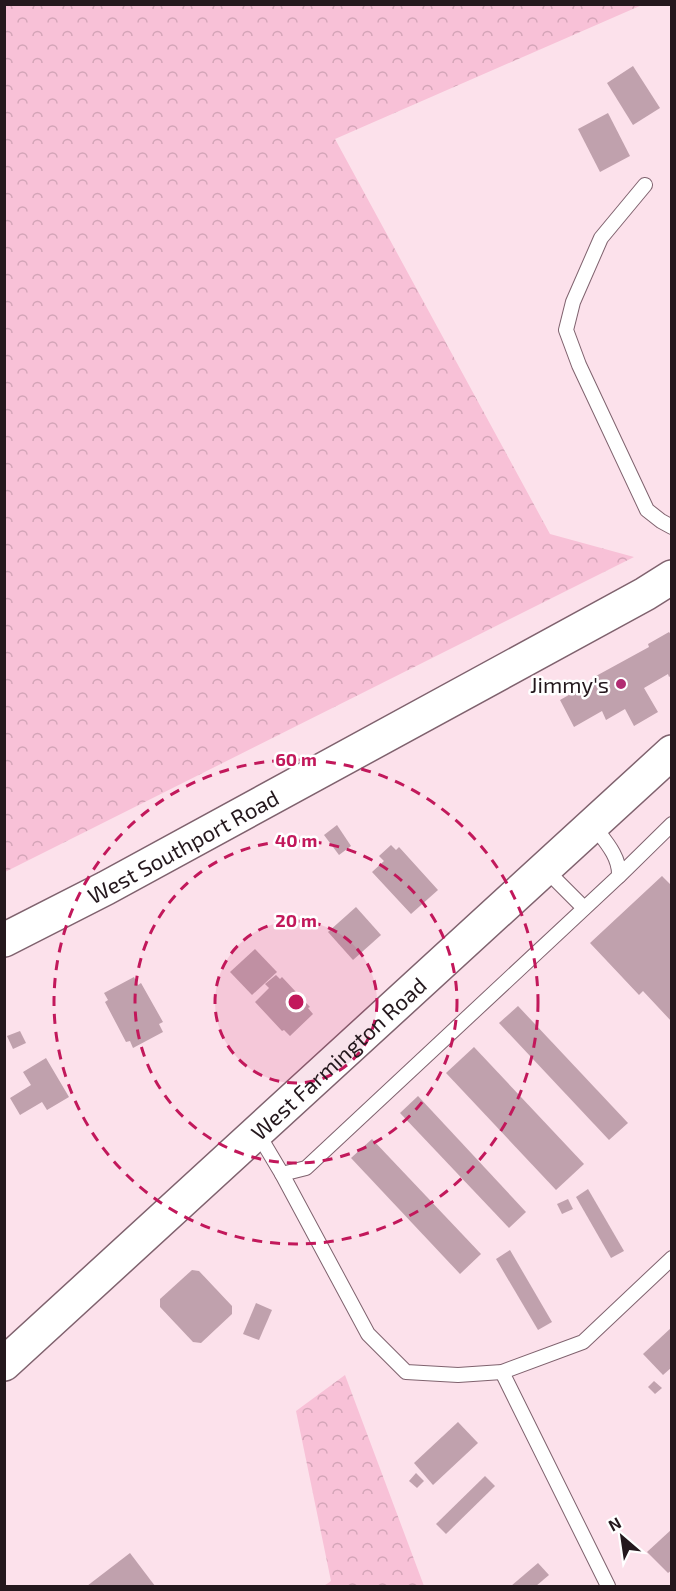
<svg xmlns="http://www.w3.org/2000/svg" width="676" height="1591" font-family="'Exo 2',sans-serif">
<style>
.forest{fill:url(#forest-crowns)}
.building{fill:#c0a1ad}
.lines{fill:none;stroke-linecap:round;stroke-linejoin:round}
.lane-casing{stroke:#7f626e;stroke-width:16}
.secondary-casing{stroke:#7f626e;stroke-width:36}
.lane{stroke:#fff;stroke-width:14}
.secondary{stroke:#fff;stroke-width:33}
.ring{fill:none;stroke:#c2185b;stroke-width:3;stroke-dasharray:10 8}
.poi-dot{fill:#b12c72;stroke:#fff;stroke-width:2}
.labels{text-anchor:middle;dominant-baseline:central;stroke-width:5;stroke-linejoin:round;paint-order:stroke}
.poi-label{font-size:22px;fill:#24181d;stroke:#fff;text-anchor:end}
.street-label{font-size:22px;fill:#24181d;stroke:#fff}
.centre{fill:#c2185b;stroke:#fff;stroke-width:3}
.ring-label{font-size:18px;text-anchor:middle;font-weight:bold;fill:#c2185b;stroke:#fff;stroke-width:5;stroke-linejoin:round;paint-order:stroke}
</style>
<defs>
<pattern id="forest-crowns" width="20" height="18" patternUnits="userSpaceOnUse" patternTransform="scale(1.5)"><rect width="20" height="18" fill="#f8c1d7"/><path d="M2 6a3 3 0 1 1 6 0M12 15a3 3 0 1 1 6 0" fill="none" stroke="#d4a5b8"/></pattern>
</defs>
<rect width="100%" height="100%" fill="#fce1eb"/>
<g class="forest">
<polygon points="5,4 642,5 335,139 550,534 634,557 5,872"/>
<polygon points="345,1375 424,1586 324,1586 331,1581 296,1411"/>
</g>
<g class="building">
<polygon points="633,66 660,108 633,125 607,83"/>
<polygon points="608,113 630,156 600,172 578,129"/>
<polygon points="669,632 672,636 672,675 669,677 668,674 644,688 658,712 634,726 625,709 606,720 602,711 574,727 560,700 597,679 596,676 649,647 648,644"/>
<polygon points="337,825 351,846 339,855 324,835"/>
<polygon points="391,845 396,850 399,847 438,890 411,914 372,872 384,861 379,856"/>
<polygon points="662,876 672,886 672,1022 643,991 639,995 590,943"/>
<polygon points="356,907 381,935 353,960 328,932"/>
<polygon points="255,949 277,972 252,995 230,972"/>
<polygon points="276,975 280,979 282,977 310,1007 308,1008 313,1014 290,1036 284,1030 282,1031 255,1002 269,988 265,984"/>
<polygon points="134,977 138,985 141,983 163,1022 159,1024 163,1032 133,1048 130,1041 126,1042 105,1002 108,1000 104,993"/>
<polygon points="518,1006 628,1123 609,1140 499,1023"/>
<polygon points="20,1031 26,1043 13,1049 7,1036"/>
<polygon points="474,1047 584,1164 556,1190 446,1073"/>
<polygon points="46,1058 69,1097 47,1110 42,1102 20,1115 10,1098 31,1085 23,1072"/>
<polygon points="418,1096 526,1212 509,1228 400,1113"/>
<polygon points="372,1139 481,1254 460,1274 351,1158"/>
<polygon points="588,1189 624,1251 611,1258 576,1197"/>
<polygon points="568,1199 573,1209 562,1214 557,1204"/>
<polygon points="510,1250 552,1322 538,1330 496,1259"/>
<polygon points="192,1270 199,1271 232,1306 232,1314 201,1343 193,1342 160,1307 160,1299"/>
<polygon points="256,1303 272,1310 259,1340 243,1334"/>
<polygon points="672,1327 672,1367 663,1375 643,1354"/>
<polygon points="654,1381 662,1388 655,1394 648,1387"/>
<polygon points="458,1422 478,1443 433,1485 414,1463"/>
<polygon points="416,1473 424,1481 417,1488 409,1481"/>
<polygon points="485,1476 495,1486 446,1534 436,1524"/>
<polygon points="672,1529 672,1570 668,1573 647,1552"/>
<polygon points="130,1553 155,1586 87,1586"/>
<polygon points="538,1563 549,1575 536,1586 511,1586"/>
</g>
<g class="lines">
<g class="lane-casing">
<g id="lane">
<polyline points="645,185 601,238 573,302 566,330 579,365 647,510 661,521 672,527"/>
<polyline points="545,869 584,908"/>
<polyline points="619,876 672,824"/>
<path d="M 257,1132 L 282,1174 L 306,1168 L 619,876 C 620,856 604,840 593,825"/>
<polyline points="282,1174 368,1334 406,1372 458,1375 502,1372 583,1342 672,1258"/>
<polyline points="502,1372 608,1586"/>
</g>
</g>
<g class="secondary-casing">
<g id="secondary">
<path id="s1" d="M 4,940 L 106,888 L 645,594 L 672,577"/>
<path id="s2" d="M 4,1364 L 672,752"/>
</g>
</g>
<use href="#lane" class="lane"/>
<use href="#secondary" class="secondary"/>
</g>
<circle cx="296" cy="1002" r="81" fill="#c2185b" fill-opacity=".12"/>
<g class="ring">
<circle cx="296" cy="1002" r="81"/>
<circle cx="296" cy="1002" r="161"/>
<circle cx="296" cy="1002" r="242"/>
</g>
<circle class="poi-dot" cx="621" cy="684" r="6"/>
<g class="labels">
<g class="poi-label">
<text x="609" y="684">Jimmy's</text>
</g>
<g class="street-label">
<text stroke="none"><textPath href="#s1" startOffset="202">West Southport Road</textPath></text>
<text stroke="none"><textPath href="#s2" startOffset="453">West Farmington Road</textPath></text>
</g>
</g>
<circle cx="296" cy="1002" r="9" class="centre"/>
<g class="ring-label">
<text x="296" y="766">60 m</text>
<text x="296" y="847">40 m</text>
<text x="296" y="927">20 m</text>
</g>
<rect width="676" height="1591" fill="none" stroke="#24181d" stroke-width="12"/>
<g transform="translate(622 1537) rotate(331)" stroke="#ffffff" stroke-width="4.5" paint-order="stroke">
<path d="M0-4.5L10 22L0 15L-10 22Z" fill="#24181d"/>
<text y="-9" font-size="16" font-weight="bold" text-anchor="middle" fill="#24181d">N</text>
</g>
</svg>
